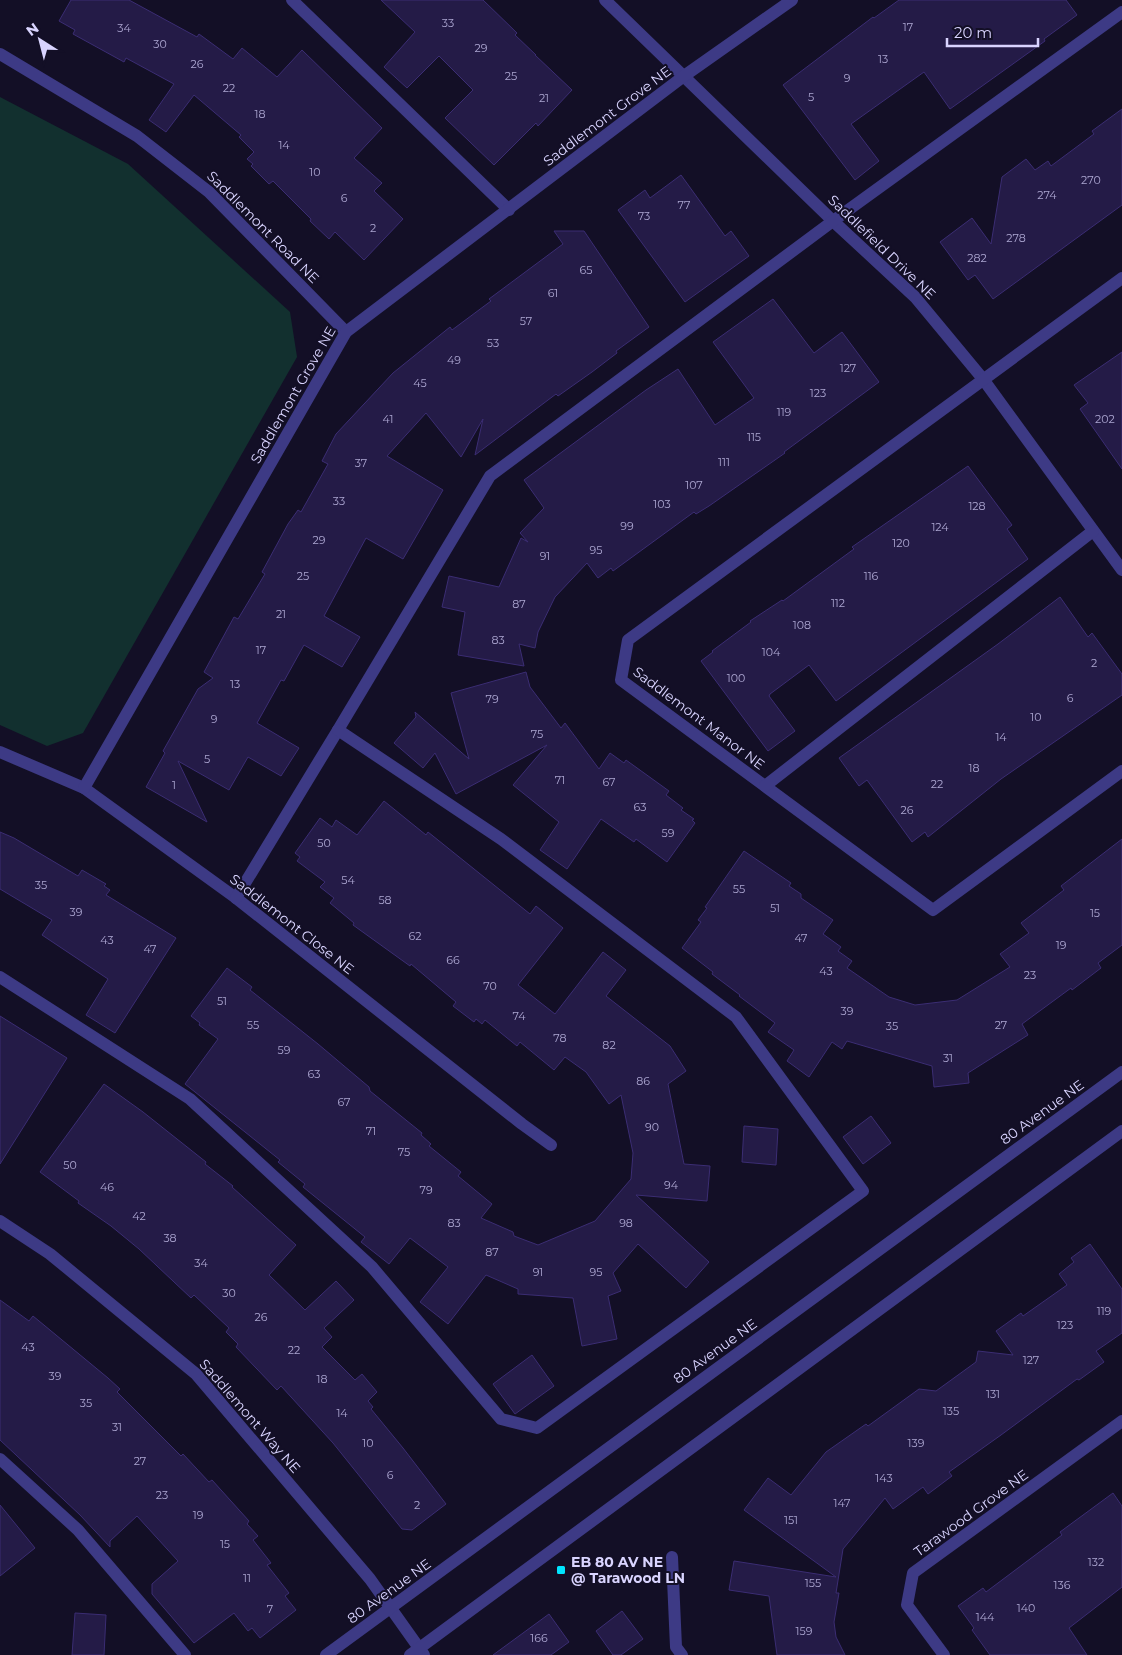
<svg xmlns="http://www.w3.org/2000/svg" width="1122" height="1655" font-family="Montserrat,sans-serif">
<style>
.green{fill:#12302f}
.building{fill:#241b47;stroke:#3b2d73}
.lines{fill:none;stroke-linecap:round;stroke-linejoin:round}
.minor{stroke:#3d3a85;stroke-width:12}
.poi-dot{fill:#00e5ff;stroke:#130f26;stroke-width:2}
.labels{text-anchor:middle;dominant-baseline:central;stroke-width:4;stroke-linejoin:round;paint-order:stroke}
.number-label{font-size:11px;fill:#aca6d1}
.street-label{font-size:14px;fill:#d9d4ff;stroke:#130f26}
.poi-label{font-size:14px;font-weight:bold;fill:#d9d4ff;stroke:#130f26;text-anchor:start}
</style>
<rect width="100%" height="100%" fill="#130f26"/>
<polygon class="green" points="0,97 128,164 290,312 297,357 83,733 47,746 0,725"/>
<g class="building">
<polygon points="71,0 129,0 197,37 199,34 233,59 242,48 277,77 302,50 382,128 354,158 382,183 374,191 403,219 364,260 335,232 329,239 310,221 311,219 273,181 269,184 251,166 253,164 247,159 254,152 239,137 241,135 194,95 166,132 149,120 174,84 126,58 124,62 73,34 75,30 59,21"/>
<polygon points="381,0 483,0 517,33 515,35 536,55 535,55 572,90 538,126 536,123 494,165 445,118 473,90 439,56 407,88 384,67 415,32"/>
<polygon points="899,0 1066,0 1077,15 1044,39 1045,41 950,109 924,72 872,109 851,124 879,161 855,180 783,85 873,17 874,18"/>
<polygon points="1122,109 1122,205 993,299 975,275 968,280 940,242 972,218 991,244 1002,177 1026,159 1035,170 1048,161 1051,166 1094,134 1092,131"/>
<polygon points="681,175 725,236 731,231 749,256 685,302 618,210 645,190 650,198"/>
<polygon points="554,231 584,231 649,327 616,351 617,353 592,372 558,396 556,394 475,455 483,419 461,457 426,413 387,456 443,490 403,559 366,538 324,616 360,637 342,667 304,645 284,681 281,680 257,723 299,748 281,776 248,757 229,790 178,761 207,822 146,787 165,753 163,751 198,689 213,678 204,672 234,617 238,619 265,574 262,572 288,524 298,510 301,512 328,464 322,461 336,434 393,373 450,327 452,330 491,301 489,299 563,244"/>
<polygon points="773,299 814,353 842,332 879,382 784,452 785,453 709,506 696,514 694,512 613,571 611,568 598,578 587,563 555,597 538,632 535,648 519,644 524,666 458,655 465,612 442,607 449,576 499,587 521,538 528,542 520,533 544,508 524,480 646,390 678,369 715,425 754,398 713,342"/>
<polygon points="1122,352 1122,469 1080,409 1088,403 1074,385"/>
<polygon points="968,466 1012,525 1007,529 1028,559 836,701 809,665 770,694 769,696 795,731 768,751 701,661 713,652 712,651 751,622 750,621 782,600 783,601 854,549 852,547"/>
<polygon points="1060,597 1088,637 1092,633 1122,674 1122,695 1001,779 928,837 925,832 912,842 867,780 859,786 839,758 998,644"/>
<polygon points="526,672 530,687 561,728 565,723 599,769 610,753 624,763 626,760 669,791 666,795 683,808 681,810 694,819 692,820 695,823 667,862 636,839 634,842 601,819 567,869 540,850 559,822 513,785 547,745 456,794 435,753 423,768 394,743 416,717 415,712 469,759 451,693"/>
<polygon points="384,801 426,835 428,832 530,914 536,906 563,928 518,985 555,1014 603,952 626,970 606,996 670,1046 686,1071 668,1084 684,1164 710,1166 707,1201 636,1195 709,1262 686,1288 638,1244 613,1273 621,1291 608,1296 617,1339 582,1346 573,1298 518,1294 518,1289 486,1275 448,1324 420,1302 448,1267 410,1238 389,1264 361,1242 365,1237 303,1187 305,1184 278,1162 280,1160 185,1084 218,1039 199,1025 200,1023 191,1016 227,968 252,987 250,990 318,1044 369,1087 370,1091 422,1133 421,1135 431,1144 429,1146 461,1172 458,1176 492,1204 481,1218 513,1232 514,1236 538,1245 595,1221 631,1179 633,1153 621,1095 609,1104 586,1072 565,1057 554,1070 520,1042 517,1046 485,1020 482,1024 476,1019 474,1022 453,1006 456,1002 411,964 410,966 353,925 354,923 330,903 334,898 320,887 325,882 297,861 300,857 295,853 320,818 332,827 336,820 357,835"/>
<polygon points="0,832 14,838 78,876 82,870 106,884 104,886 110,890 106,895 176,938 115,1033 86,1015 108,979 42,935 52,920 0,889"/>
<polygon points="1122,839 1122,945 1098,963 1101,968 1072,990 1071,988 1022,1024 1028,1035 968,1073 969,1083 934,1087 932,1066 847,1041 842,1049 832,1042 809,1077 787,1061 794,1050 768,1032 775,1023 739,996 740,995 712,974 713,972 682,948 701,922 698,920 707,908 705,907 744,851 791,883 789,886 801,894 801,898 833,920 823,934 841,947 838,951 852,961 847,968 889,997 915,1005 957,1000 1010,967 1000,954 1029,933 1021,923 1064,890 1061,886"/>
<polygon points="0,1016 67,1058 0,1164"/>
<polygon points="104,1084 143,1112 206,1162 205,1164 233,1186 232,1187 296,1245 269,1275 305,1310 336,1281 354,1300 324,1328 332,1337 322,1347 355,1380 362,1374 377,1392 368,1401 373,1407 371,1409 403,1448 446,1504 412,1530 402,1529 333,1443 281,1386 277,1390 236,1347 238,1344 226,1332 229,1328 194,1295 191,1298 139,1249 111,1226 78,1203 79,1201 40,1172"/>
<polygon points="871,1116 891,1143 863,1164 843,1137"/>
<polygon points="744,1126 778,1129 776,1165 742,1162"/>
<polygon points="1090,1244 1122,1289 1122,1333 1096,1351 1104,1362 1079,1380 1077,1379 1001,1435 949,1472 952,1476 928,1494 923,1487 893,1509 885,1498 843,1549 836,1593 839,1593 834,1622 836,1637 845,1655 777,1655 769,1596 729,1590 734,1561 836,1577 744,1510 768,1478 791,1495 826,1452 866,1424 868,1426 919,1389 936,1391 976,1362 978,1351 1013,1355 996,1331 1021,1313 1023,1316 1067,1285 1059,1274 1074,1262 1071,1258"/>
<polygon points="0,1300 29,1321 33,1316 108,1378 120,1389 117,1392 181,1456 183,1454 209,1482 212,1480 249,1521 247,1524 258,1536 253,1540 271,1563 267,1565 289,1593 285,1596 296,1610 260,1638 252,1628 248,1631 234,1613 194,1643 152,1594 152,1584 178,1561 137,1516 110,1541 110,1547 80,1515 0,1440"/>
<polygon points="532,1355 554,1386 515,1414 493,1384"/>
<polygon points="1113,1493 1122,1506 1122,1587 1069,1628 1087,1655 990,1655 972,1630 974,1628 958,1606 983,1588 986,1592 1062,1535 1060,1532"/>
<polygon points="0,1505 35,1548 0,1576"/>
<polygon points="622,1611 643,1639 621,1655 613,1655 596,1631"/>
<polygon points="75,1613 106,1615 104,1655 72,1655"/>
<polygon points="549,1614 569,1642 551,1655 493,1655"/>
</g>
<g class="lines">
<g class="minor">
<polyline points="292,0 509,210"/>
<polyline points="605,0 833,221 915,297 983,379 1122,570"/>
<polyline points="0,54 137,136 209,192 346,332"/>
<polyline points="1122,278 628,640 621,680 933,910 1122,771"/>
<polyline points="0,752 84,788 236,898 522,1124 551,1145"/>
<polyline points="765,786 1093,531"/>
<polyline points="84,788 346,332 684,76 792,0"/>
<polyline points="236,898 338,730 490,476 833,221 1122,12"/>
<polyline points="0,977 190,1099 372,1267 501,1419 537,1428 863,1191 736,1017 501,839 338,730"/>
<polyline points="0,1221 50,1254 196,1374 370,1579 424,1655"/>
<polyline points="0,1459 78,1530 185,1655"/>
<polyline points="672,1557 676,1647 682,1655"/>
<polyline points="326,1655 1122,1072"/>
<polyline points="410,1655 1122,1131"/>
<polyline points="944,1655 907,1605 913,1573 1122,1421"/>
</g>
</g>
<rect class="poi-dot" x="556" y="1565" width="10" height="10" rx="2.5"/>
<g class="labels">
<g class="number-label">
<text x="448" y="23">33</text>
<text x="908" y="27">17</text>
<text x="124" y="28">34</text>
<text x="160" y="44">30</text>
<text x="481" y="48">29</text>
<text x="883" y="59">13</text>
<text x="197" y="64">26</text>
<text x="511" y="76">25</text>
<text x="847" y="78">9</text>
<text x="229" y="88">22</text>
<text x="811" y="97">5</text>
<text x="544" y="98">21</text>
<text x="260" y="114">18</text>
<text x="284" y="145">14</text>
<text x="315" y="172">10</text>
<text x="1091" y="180">270</text>
<text x="1047" y="195">274</text>
<text x="344" y="198">6</text>
<text x="684" y="205">77</text>
<text x="644" y="216">73</text>
<text x="373" y="228">2</text>
<text x="1016" y="238">278</text>
<text x="977" y="258">282</text>
<text x="586" y="270">65</text>
<text x="553" y="293">61</text>
<text x="526" y="321">57</text>
<text x="493" y="343">53</text>
<text x="454" y="360">49</text>
<text x="848" y="368">127</text>
<text x="420" y="383">45</text>
<text x="818" y="393">123</text>
<text x="784" y="412">119</text>
<text x="388" y="419">41</text>
<text x="1105" y="419">202</text>
<text x="754" y="437">115</text>
<text x="724" y="462">111</text>
<text x="361" y="463">37</text>
<text x="694" y="485">107</text>
<text x="339" y="501">33</text>
<text x="662" y="504">103</text>
<text x="977" y="506">128</text>
<text x="627" y="526">99</text>
<text x="940" y="527">124</text>
<text x="319" y="540">29</text>
<text x="901" y="543">120</text>
<text x="596" y="550">95</text>
<text x="545" y="556">91</text>
<text x="303" y="576">25</text>
<text x="871" y="576">116</text>
<text x="838" y="603">112</text>
<text x="519" y="604">87</text>
<text x="281" y="614">21</text>
<text x="802" y="625">108</text>
<text x="498" y="640">83</text>
<text x="261" y="650">17</text>
<text x="771" y="652">104</text>
<text x="1094" y="663">2</text>
<text x="736" y="678">100</text>
<text x="235" y="684">13</text>
<text x="1070" y="698">6</text>
<text x="492" y="699">79</text>
<text x="1036" y="717">10</text>
<text x="214" y="719">9</text>
<text x="537" y="734">75</text>
<text x="1001" y="737">14</text>
<text x="207" y="759">5</text>
<text x="974" y="768">18</text>
<text x="560" y="780">71</text>
<text x="609" y="782">67</text>
<text x="937" y="784">22</text>
<text x="174" y="785">1</text>
<text x="640" y="807">63</text>
<text x="907" y="810">26</text>
<text x="668" y="833">59</text>
<text x="324" y="843">50</text>
<text x="348" y="880">54</text>
<text x="41" y="885">35</text>
<text x="739" y="889">55</text>
<text x="385" y="900">58</text>
<text x="775" y="908">51</text>
<text x="76" y="912">39</text>
<text x="1095" y="913">15</text>
<text x="415" y="936">62</text>
<text x="801" y="938">47</text>
<text x="107" y="940">43</text>
<text x="1061" y="945">19</text>
<text x="150" y="949">47</text>
<text x="453" y="960">66</text>
<text x="826" y="971">43</text>
<text x="1030" y="975">23</text>
<text x="490" y="986">70</text>
<text x="222" y="1001">51</text>
<text x="847" y="1011">39</text>
<text x="519" y="1016">74</text>
<text x="253" y="1025">55</text>
<text x="1001" y="1025">27</text>
<text x="892" y="1026">35</text>
<text x="560" y="1038">78</text>
<text x="609" y="1045">82</text>
<text x="284" y="1050">59</text>
<text x="948" y="1058">31</text>
<text x="314" y="1074">63</text>
<text x="643" y="1081">86</text>
<text x="344" y="1102">67</text>
<text x="652" y="1127">90</text>
<text x="371" y="1131">71</text>
<text x="404" y="1152">75</text>
<text x="70" y="1165">50</text>
<text x="671" y="1185">94</text>
<text x="107" y="1187">46</text>
<text x="426" y="1190">79</text>
<text x="139" y="1216">42</text>
<text x="454" y="1223">83</text>
<text x="626" y="1223">98</text>
<text x="170" y="1238">38</text>
<text x="492" y="1252">87</text>
<text x="201" y="1263">34</text>
<text x="538" y="1272">91</text>
<text x="596" y="1272">95</text>
<text x="229" y="1293">30</text>
<text x="1104" y="1311">119</text>
<text x="261" y="1317">26</text>
<text x="1065" y="1325">123</text>
<text x="28" y="1347">43</text>
<text x="294" y="1350">22</text>
<text x="1031" y="1360">127</text>
<text x="55" y="1376">39</text>
<text x="322" y="1379">18</text>
<text x="993" y="1394">131</text>
<text x="86" y="1403">35</text>
<text x="951" y="1411">135</text>
<text x="342" y="1413">14</text>
<text x="117" y="1427">31</text>
<text x="368" y="1443">10</text>
<text x="916" y="1443">139</text>
<text x="140" y="1461">27</text>
<text x="390" y="1475">6</text>
<text x="884" y="1478">143</text>
<text x="162" y="1495">23</text>
<text x="842" y="1503">147</text>
<text x="417" y="1505">2</text>
<text x="198" y="1515">19</text>
<text x="791" y="1520">151</text>
<text x="225" y="1544">15</text>
<text x="1096" y="1562">132</text>
<text x="247" y="1578">11</text>
<text x="813" y="1583">155</text>
<text x="1062" y="1585">136</text>
<text x="1026" y="1608">140</text>
<text x="270" y="1609">7</text>
<text x="985" y="1617">144</text>
<text x="804" y="1631">159</text>
<text x="539" y="1638">166</text>
</g>
<g class="street-label">
<text transform="translate(607 116) rotate(-37)">Saddlemont Grove NE</text>
<text transform="translate(263 227) rotate(45)">Saddlemont Road NE</text>
<text transform="translate(882 247) rotate(44)">Saddlefield Drive NE</text>
<text transform="translate(293 395) rotate(-60)">Saddlemont Grove NE</text>
<text transform="translate(699 718) rotate(37)">Saddlemont Manor NE</text>
<text transform="translate(292 924) rotate(38)">Saddlemont Close NE</text>
<text transform="translate(1042 1112) rotate(-36)">80 Avenue NE</text>
<text transform="translate(715 1351) rotate(-36)">80 Avenue NE</text>
<text transform="translate(250 1416) rotate(49)">Saddlemont Way NE</text>
<text transform="translate(971 1513) rotate(-36)">Tarawood Grove NE</text>
<text transform="translate(389 1591) rotate(-36)">80 Avenue NE</text>
</g>
<g class="poi-label">
<text x="571" y="1562">EB 80 AV NE<tspan x="571" dy="16">@ Tarawood LN</tspan></text>
</g>
</g>
<g transform="translate(40 40) rotate(324)" stroke="#130f26" stroke-width="4" paint-order="stroke">
<path d="M0-4L9 19L0 12L-9 19Z" fill="#d9d4ff"/>
<text y="-8" font-size="14" font-weight="bold" text-anchor="middle" fill="#d9d4ff">N</text>
</g>
<path d="M947 38v8h91v-8" fill="none" stroke="#d9d4ff" stroke-width="2.5"/>
<text x="954" y="38" font-size="15" fill="#d9d4ff" stroke="#130f26" stroke-width="4" paint-order="stroke">20 m</text>
</svg>
